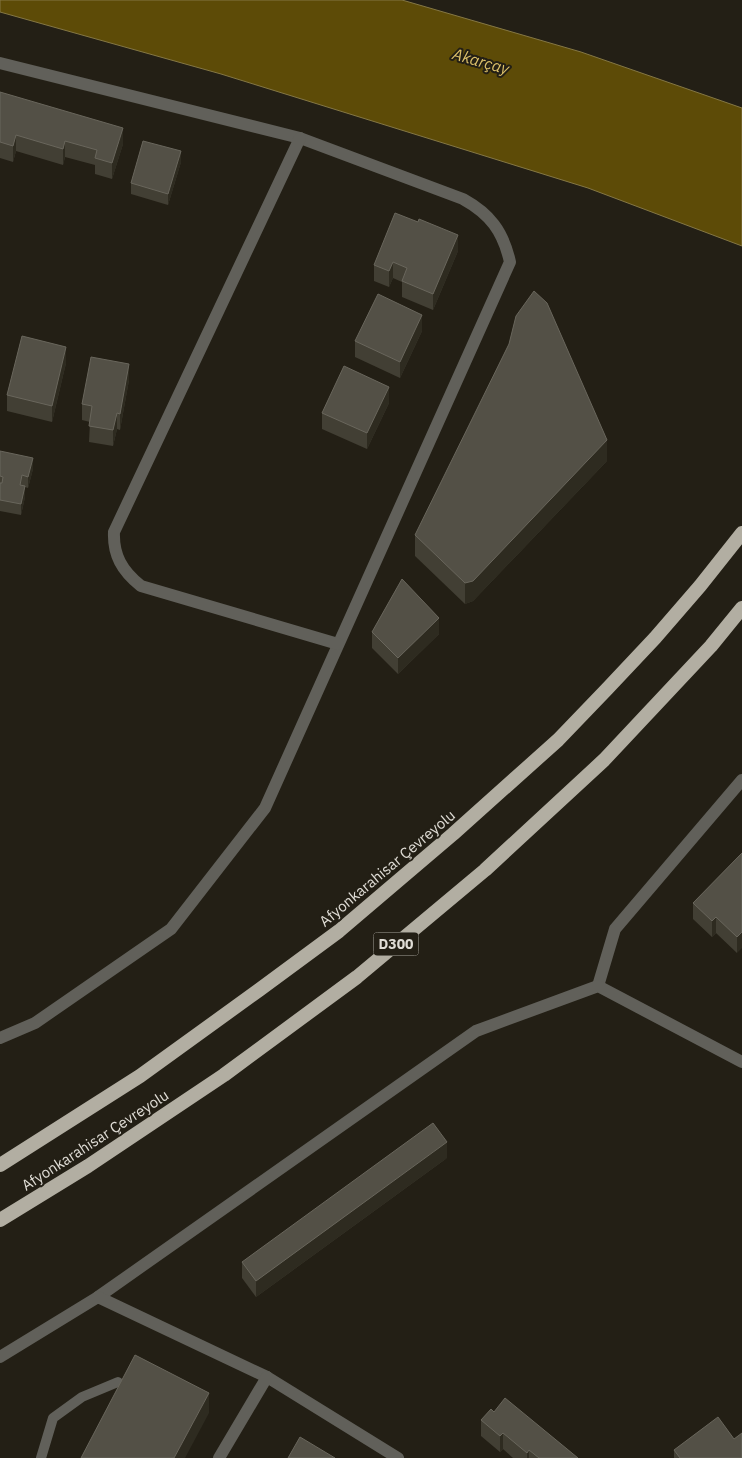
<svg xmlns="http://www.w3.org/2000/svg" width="742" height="1458" font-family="'IBM Plex Sans',sans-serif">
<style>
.water{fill:#5d4b07;stroke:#847745}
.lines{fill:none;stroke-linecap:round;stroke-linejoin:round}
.service{stroke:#61605a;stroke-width:10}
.minor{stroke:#61605a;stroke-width:12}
.trunk{stroke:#b2aea2;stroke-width:14}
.wall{fill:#423f34}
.shaded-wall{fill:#2e2b20}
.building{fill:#535046;stroke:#69665c}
.labels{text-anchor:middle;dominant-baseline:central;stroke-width:4;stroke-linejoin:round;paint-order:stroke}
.shield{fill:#231f15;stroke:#a7a49c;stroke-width:1}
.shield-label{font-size:14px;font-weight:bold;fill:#e0ddd6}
.street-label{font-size:15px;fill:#e0ddd6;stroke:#231f15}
.water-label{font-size:16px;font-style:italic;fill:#dcc069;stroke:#231f15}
</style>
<rect width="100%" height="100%" fill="#231f15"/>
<polygon class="water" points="0,0 402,0 581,52 742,108 742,246 588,188 221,74 0,12"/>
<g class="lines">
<polyline class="service" points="41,1458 53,1418 82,1397 118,1382"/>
<g class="minor">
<path d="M 0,63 L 300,138 L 463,199 C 490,214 503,231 510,262 L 265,808 L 171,929 L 35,1023 L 0,1038"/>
<path d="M 300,138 L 114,532 C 113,555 122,571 141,586 L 338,644"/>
<polyline points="598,986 615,929 742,780"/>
<polyline points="98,1297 476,1031 598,986 742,1062"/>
<polyline points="0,1357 98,1297 267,1377"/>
<polyline points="219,1458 267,1377 398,1458"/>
</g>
<g class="trunk">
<polyline points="0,1165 140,1076 259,990 339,931 453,834 558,740 607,689 655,638 700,586 742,533"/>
<polyline points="0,1220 88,1166 224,1075 357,977 485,870 604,760 711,646 742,608"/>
</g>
</g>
<g class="wall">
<polygon points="0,92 123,144 112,179 95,174 95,165 65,157 63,165 16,151 13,162 0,158"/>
<polygon points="181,162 168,205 131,194 131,183"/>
<polygon points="458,251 433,310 402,297 402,282 393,278 389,287 374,281 374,265"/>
<polygon points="422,331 400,378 355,357 355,341"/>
<polygon points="66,363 52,422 7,411 7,395"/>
<polygon points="129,380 120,430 117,429 113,446 89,442 90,422 82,420 82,404"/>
<polygon points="389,403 367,449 322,429 322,413"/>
<polygon points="0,451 33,469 28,488 25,487 25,497 21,515 0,511"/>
<polygon points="607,461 473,601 465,604 415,556 415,535"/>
<polygon points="372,632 439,634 398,674 372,648"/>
<polygon points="742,853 737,953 716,933 712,937 693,919 693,903"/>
<polygon points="447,1158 256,1297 242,1278 242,1262"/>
<polygon points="494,1412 578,1458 513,1458 503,1449 500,1452 481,1436 481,1420"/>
<polygon points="734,1439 742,1458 674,1458 674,1450"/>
</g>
<g class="shaded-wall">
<polygon points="123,128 123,144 112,179 112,163"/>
<polygon points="16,135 16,151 13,162 13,146"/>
<polygon points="65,141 65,157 63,165 63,149"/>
<polygon points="181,151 181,162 168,205 168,194"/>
<polygon points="458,235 458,251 433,310 433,294"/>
<polygon points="393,262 393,278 389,287 389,271"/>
<polygon points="422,315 422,331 400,378 400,362"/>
<polygon points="66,347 66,363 52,422 52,406"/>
<polygon points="129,364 129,380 120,430 120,414"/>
<polygon points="389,387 389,403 367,449 367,433"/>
<polygon points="117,413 117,429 113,446 113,430"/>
<polygon points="607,440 607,461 473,601 465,604 465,583"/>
<polygon points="33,458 33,469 28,488 28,477"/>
<polygon points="25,486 25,497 21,515 21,504"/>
<polygon points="439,618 439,634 398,674 398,658"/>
<polygon points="716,917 716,933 712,937 712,921"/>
<polygon points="742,932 742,948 737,953 737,937"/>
<polygon points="447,1142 447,1158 256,1297 256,1281"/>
<polygon points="209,1393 209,1413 185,1458 174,1458"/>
<polygon points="503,1433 503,1449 500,1452 500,1436"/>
<polygon points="529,1450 529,1458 527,1458 527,1453"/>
</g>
<g class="building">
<polygon points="0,92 123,128 112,163 95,158 97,150 65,141 63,149 16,135 13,146 0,142"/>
<polygon points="143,141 181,151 168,194 131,183"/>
<polygon points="395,213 418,222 419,219 458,235 433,294 402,281 407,268 393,262 389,271 374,265"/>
<polygon points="534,291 547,303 607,440 473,581 465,583 415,535 509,344 516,316"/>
<polygon points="378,294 422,315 400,362 355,341"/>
<polygon points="22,336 66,347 52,406 7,395"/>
<polygon points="91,357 129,364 120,414 117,413 113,430 89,426 92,406 82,404"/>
<polygon points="344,366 389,387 367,433 322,413"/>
<polygon points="0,451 33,458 28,477 22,475 20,485 25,486 21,504 0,500 0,483 2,483 3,477 0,476"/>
<polygon points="402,579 439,618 398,658 372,632"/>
<polygon points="742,853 742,932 737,937 716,917 712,921 693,903"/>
<polygon points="433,1123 447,1142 256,1281 242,1262"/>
<polygon points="135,1355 209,1393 174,1458 81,1458"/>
<polygon points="505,1398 578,1458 539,1458 529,1450 527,1453 503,1433 500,1436 481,1420 491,1409 494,1412"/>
<polygon points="718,1417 734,1439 742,1433 742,1458 680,1458 674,1450"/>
<polygon points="300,1437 335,1458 288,1458"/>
</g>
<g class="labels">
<rect class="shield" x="373.5" y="932.5" width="45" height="23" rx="4"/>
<g class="shield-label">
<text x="396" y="944">D300</text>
</g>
<g class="street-label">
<text transform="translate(387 868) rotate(-40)">Afyonkarahisar Çevreyolu</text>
<text transform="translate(95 1140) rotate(-33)">Afyonkarahisar Çevreyolu</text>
</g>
<g class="water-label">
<text transform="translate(481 61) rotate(16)">Akarçay</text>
</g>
</g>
</svg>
